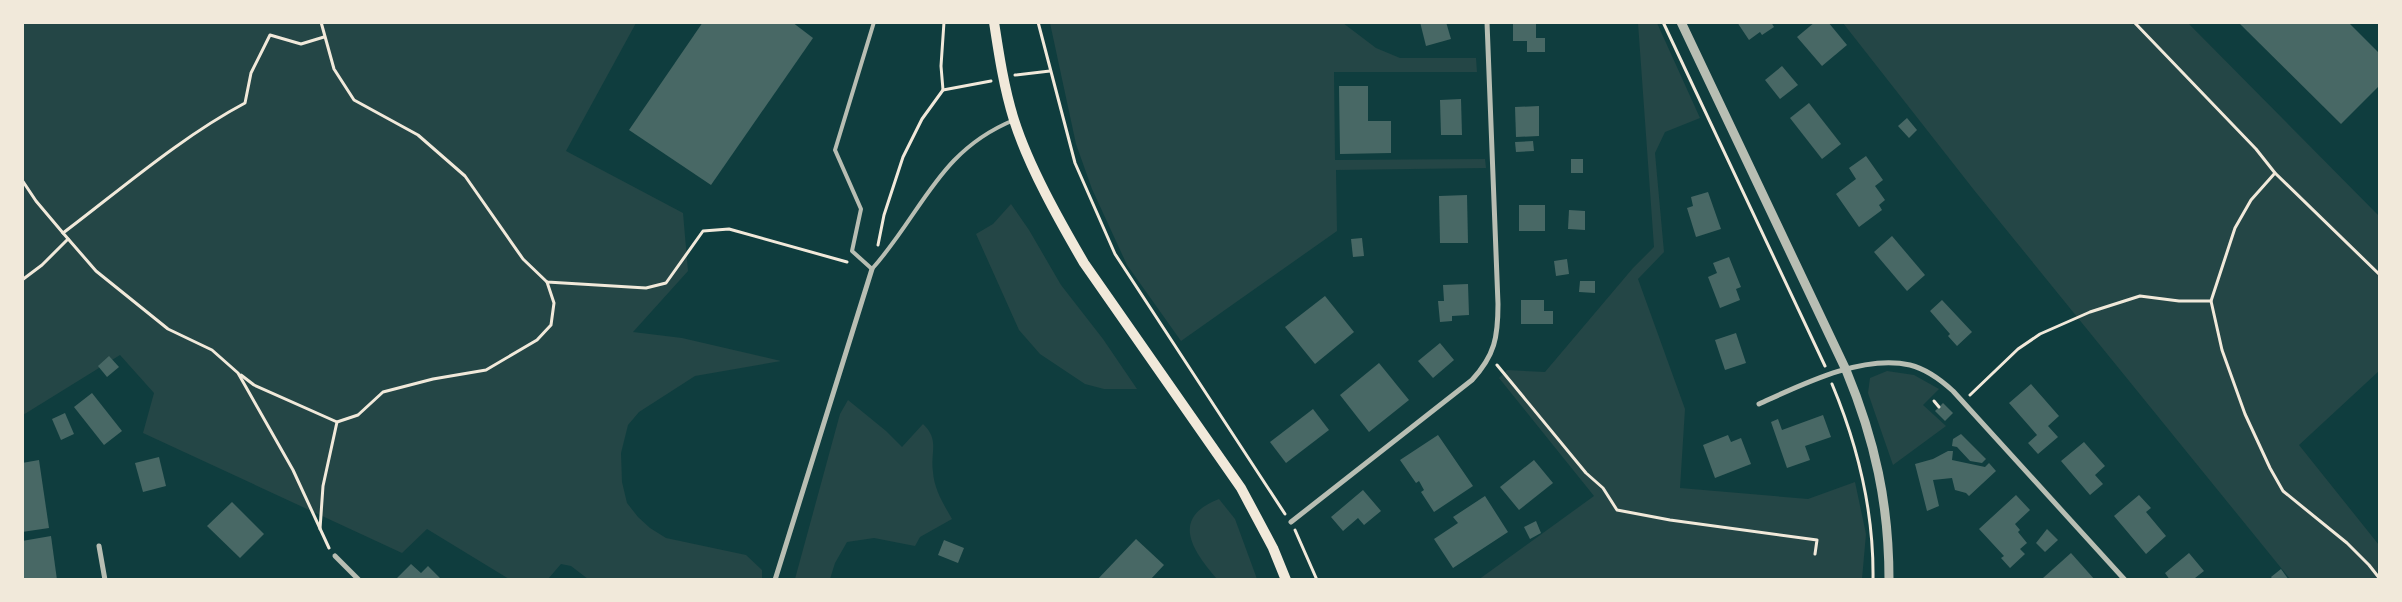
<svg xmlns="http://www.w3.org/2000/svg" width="2402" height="602" font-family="'PT Sans Narrow',sans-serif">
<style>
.green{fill:#244646}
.building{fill:#486865}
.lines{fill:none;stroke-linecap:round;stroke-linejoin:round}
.path{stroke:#f1e9da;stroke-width:3}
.service{stroke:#b8beb3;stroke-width:4}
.minor{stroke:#b8beb3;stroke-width:5}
.tertiary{stroke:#b8beb3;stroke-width:9}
.secondary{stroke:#f1e9da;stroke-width:10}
</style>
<rect width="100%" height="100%" fill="#0f3d3e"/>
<g class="green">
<polygon points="23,23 636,23 566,151 683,213 688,271 633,332 682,338 781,361 695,376 639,412 628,425 621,453 622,482 627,503 638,517 650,528 666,538 746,555 762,570 762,579 588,579 571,566 561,564 548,579 509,579 427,529 402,553 143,433 154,393 120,355 23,415"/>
<polygon points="1050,23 1343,23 1376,48 1400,58 1476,58 1477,72 1334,72 1335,160 1485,159 1486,168 1336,170 1337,231 1181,341 1127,265 1092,189 1076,144"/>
<polygon points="1638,23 1657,23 1700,118 1665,132 1655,153 1664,252 1638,279 1685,409 1680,488 1808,499 1855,482 1866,534 1862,579 1478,580 1594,496 1499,378 1507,370 1545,372 1633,268 1654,247"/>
<polygon points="1843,23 2188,23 2379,216 2379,371 2299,445 2379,545 2379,579 2290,579 1974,190"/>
<polygon points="1011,204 1029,230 1061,285 1103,339 1137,389 1104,389 1085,384 1040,354 1019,330 976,234 993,224"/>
<polygon points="1887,371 1914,375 1939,389 1923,405 1946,426 1893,465 1868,393 1870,378"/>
<path d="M 848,400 L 886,431 L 902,447 L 923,424 C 940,440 930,452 933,472 C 934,489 944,505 952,519 L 920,537 L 915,546 L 874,538 L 847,542 L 835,563 L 830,579 L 795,579 L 840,414 Z"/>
<path d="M 1219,499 L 1235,519 L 1257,579 L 1217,579 C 1192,550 1170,518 1219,499 Z"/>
</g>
<g class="building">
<polygon points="703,22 792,22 813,38 711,185 629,130"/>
<polygon points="1420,22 1446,22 1451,39 1426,46"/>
<polygon points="1513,22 1536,22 1536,38 1545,38 1545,52 1527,52 1527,41 1513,41"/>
<polygon points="1737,22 1771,22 1774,27 1762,35 1760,32 1749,40"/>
<polygon points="1815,22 1828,22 1847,45 1822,66 1797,37"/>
<polygon points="2238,22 2348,22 2380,54 2380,85 2341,124"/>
<polygon points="1782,66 1798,85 1780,99 1765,80"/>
<polygon points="1339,86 1368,86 1368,121 1391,121 1391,153 1340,154"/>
<polygon points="1461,99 1462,135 1441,135 1440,100"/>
<polygon points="1809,103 1841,144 1822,159 1790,118"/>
<polygon points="1539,106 1539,136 1516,137 1515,107"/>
<polygon points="1907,118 1917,130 1909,138 1898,126"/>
<polygon points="1533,141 1534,151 1516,152 1515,142"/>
<polygon points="1866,156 1883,180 1875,186 1885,200 1879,205 1882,210 1859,227 1836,194 1856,179 1849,168"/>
<rect x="1571" y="159" width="12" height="14"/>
<polygon points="1708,192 1721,229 1696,237 1687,208 1693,206 1691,197"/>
<polygon points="1467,195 1468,243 1440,243 1439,196"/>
<rect x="1519" y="205" width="26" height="26"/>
<polygon points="1569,210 1585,211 1585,230 1568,229"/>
<polygon points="1892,236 1925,275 1907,291 1874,252"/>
<polygon points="1362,238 1364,256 1353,257 1351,239"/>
<polygon points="1729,257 1741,287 1736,289 1740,300 1720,308 1708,277 1717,273 1713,263"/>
<polygon points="1567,259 1569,274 1556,276 1554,261"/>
<polygon points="1580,281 1595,281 1595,293 1579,292"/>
<polygon points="1468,284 1469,315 1452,316 1452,321 1440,322 1438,301 1444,301 1443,285"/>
<polygon points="1325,296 1354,332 1315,364 1285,327"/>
<polygon points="1521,300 1544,300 1544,311 1553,311 1553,324 1521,324"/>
<polygon points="1942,300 1972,332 1957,346 1948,336 1950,334 1930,311"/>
<polygon points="1736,333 1746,363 1725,370 1715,340"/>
<polygon points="1440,343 1454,360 1433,378 1418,361"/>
<polygon points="109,356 119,367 107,377 98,366"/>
<polygon points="1379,363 1409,400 1369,432 1340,395"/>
<polygon points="2031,384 2059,416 2048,426 2058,437 2038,454 2028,443 2037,435 2009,403"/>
<polygon points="92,393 122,431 104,445 74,407"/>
<polygon points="1943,403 1953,413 1945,421 1935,411"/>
<polygon points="1313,409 1329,430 1286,463 1270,442"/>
<polygon points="65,413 74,434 61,440 52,419"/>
<polygon points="1823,415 1831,437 1805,446 1810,460 1787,468 1771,422 1778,419 1782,430"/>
<polygon points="1961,434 1986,459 1982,463 1970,461 1957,447 1952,446 1953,439"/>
<polygon points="1438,435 1473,486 1434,512 1421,492 1424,490 1419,481 1416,483 1400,460"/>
<polygon points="1728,435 1731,442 1741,438 1751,464 1715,478 1703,445"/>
<polygon points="2084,442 2105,466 2095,475 2103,484 2090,495 2061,461"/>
<polygon points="1948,451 1953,451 1952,460 1985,467 1989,463 1996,471 1969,496 1966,493 1955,490 1952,478 1933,480 1939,506 1927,511 1915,464 1933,459"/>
<polygon points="159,457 166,486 143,492 135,463"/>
<polygon points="39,460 49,528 22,532 22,463"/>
<polygon points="1534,460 1553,483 1519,510 1500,487"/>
<polygon points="1363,490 1381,511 1364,525 1358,518 1343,531 1331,517"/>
<polygon points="2016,495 2030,510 2015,524 2020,530 2018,532 2027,543 2020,549 2025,554 2010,568 2001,558 2004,556 1979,529"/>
<polygon points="2139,495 2151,508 2146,512 2166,536 2146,554 2114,516"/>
<polygon points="1485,496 1508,532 1453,568 1434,539 1458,523 1453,517"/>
<polygon points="232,502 264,534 240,558 207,526"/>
<polygon points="1536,521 1541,533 1530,539 1524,527"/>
<polygon points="2047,529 2058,540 2045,552 2036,543"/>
<polygon points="51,536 57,580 24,580 22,541"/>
<polygon points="1136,539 1164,565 1150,580 1097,580"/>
<polygon points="944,540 964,548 958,563 938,555"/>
<polygon points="2071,553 2095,580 2044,580 2043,578"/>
<polygon points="2189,553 2204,571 2195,578 2196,580 2170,580 2165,573"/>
<polygon points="411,564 421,573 428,566 442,580 399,580 397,578"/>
<polygon points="2281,569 2289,580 2273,580 2271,577"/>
</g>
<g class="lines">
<g class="path">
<polyline points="321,22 334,69 354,100 418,135 465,176 523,259 547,282 646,288 666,283 703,231 729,229 847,262"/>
<polyline points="1038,22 1075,163 1115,254 1285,514"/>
<polyline points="1663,22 1825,366"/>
<polyline points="2134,22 2256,149 2275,173 2380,275"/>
<path d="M 324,37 L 301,44 L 270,35 L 251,73 L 245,103 C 181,137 120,190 63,233 L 96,271 L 168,329 L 212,350 L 238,373 L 293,470 L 329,548"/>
<polyline points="1015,75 1050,71"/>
<polyline points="943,90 991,81"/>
<polyline points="2275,173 2251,200 2235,228 2211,301 2222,350 2245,414 2270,468 2283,491 2347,543 2369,565 2380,579"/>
<polyline points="22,180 36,201 63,233"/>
<polyline points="878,245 884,215 903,157 922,119 943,90 941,66 944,22"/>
<polyline points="22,280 42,265 68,239"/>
<polyline points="1497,365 1586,473 1603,488 1617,510 1670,520 1817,540 1815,554"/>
<polyline points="241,375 254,385 337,422 323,486 320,529"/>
<path d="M 1832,384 C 1858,446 1874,511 1873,580"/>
<polyline points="1970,395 2018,349 2040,334 2090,312 2140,296 2179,301 2211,301"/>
<polyline points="1934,401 1939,407"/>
<polyline points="337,422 358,415 383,392 433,379 486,370 537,340 551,325 554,303 547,282"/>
<polyline points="1295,530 1317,580"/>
</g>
<path class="service" d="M 874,22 L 835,150 L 861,209 L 852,251 L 872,269 C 923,212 938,151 1014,120"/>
<g class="minor">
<path d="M 1759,404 C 1801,385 1862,354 1910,365 C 1926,369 1941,380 1953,391 L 2125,580"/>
<path d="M 1291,522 L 1472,380 C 1495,355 1498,337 1498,304 L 1487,22"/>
<polyline points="99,546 105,580"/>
<polyline points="335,556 359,580"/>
<polyline points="775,580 872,269"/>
</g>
<path class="tertiary" d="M 1681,22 L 1846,370 C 1875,440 1889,504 1889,580"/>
<path class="secondary" d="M 994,22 C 999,55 1004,88 1014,120 C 1029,167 1059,220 1084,263 L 1241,488 L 1273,548 L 1286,580"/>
</g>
<rect width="2402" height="602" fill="none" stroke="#f1e9da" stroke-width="48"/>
</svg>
